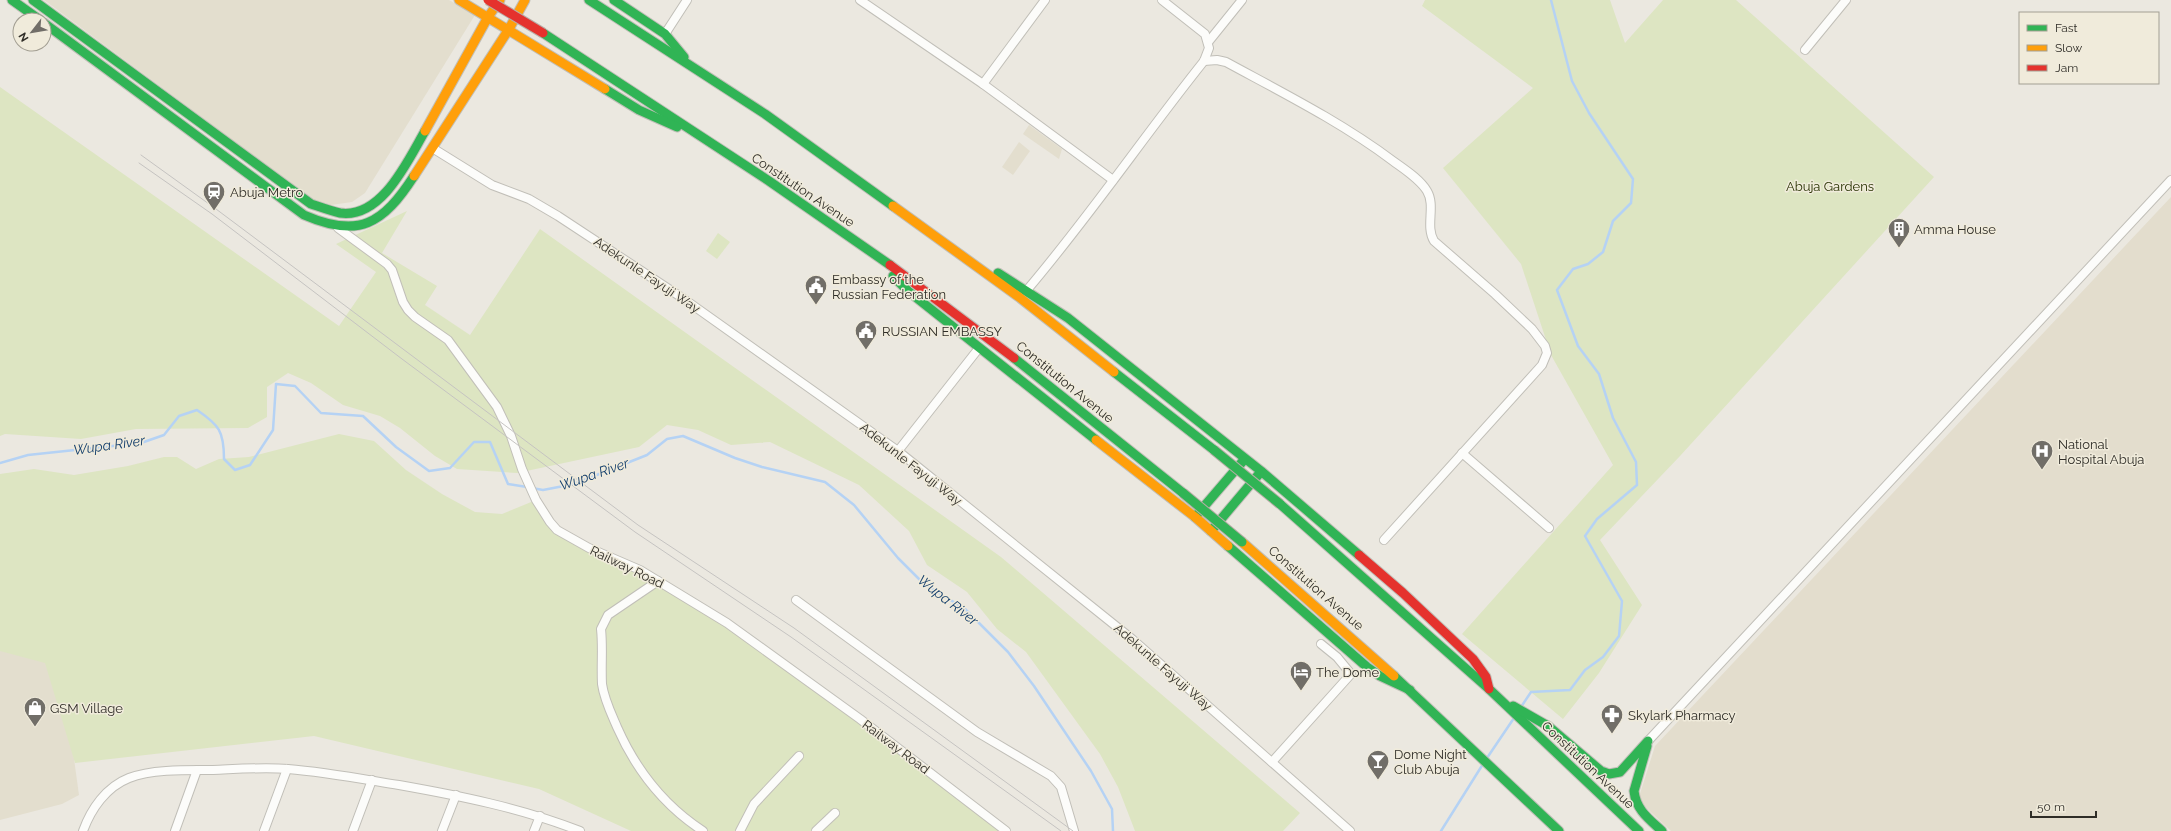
<svg xmlns="http://www.w3.org/2000/svg" width="2171" height="831" font-family="Raleway,sans-serif">
<style>
.built{fill:#e3dece}
.medical{fill:#e3ddcd}
.green{fill:#dde5c2}
.lines{fill:none;stroke-linecap:round;stroke-linejoin:round}
.stream{stroke:#b5d2f4;stroke-width:2.5}
.street-casing{stroke:#c1bfb8;stroke-width:10}
.fast-casing{stroke:#c1bfb8;stroke-width:11}
.slow-casing{stroke:#c1bfb8;stroke-width:11}
.jam-casing{stroke:#c1bfb8;stroke-width:11}
.street{stroke:#fcfcfa;stroke-width:8}
.fast{stroke:#30b455;stroke-width:9}
.slow{stroke:#ff9f0a;stroke-width:9}
.jam{stroke:#e5322d;stroke-width:9}
.tram{stroke:#c5c3c1;stroke-width:1}
.fast-bridge-casing{stroke:#b8ada7;stroke-width:11;stroke-linecap:butt}
.jam-bridge-casing{stroke:#b8ada7;stroke-width:11;stroke-linecap:butt}
.fast-bridge{stroke:#30b455;stroke-width:9}
.jam-bridge{stroke:#e5322d;stroke-width:9}
.labels{text-anchor:middle;dominant-baseline:central;stroke-width:3;stroke-linejoin:round;paint-order:stroke}
.park-label{font-size:13px;fill:#293303;stroke:#f0ebdb}
.street-label{font-size:13px;fill:#2f2d27;stroke:#f0ebdb}
.poi-label{font-size:13px;fill:#2f2d27;stroke:#f0ebdb;text-anchor:start}
.water-label{font-size:14px;font-style:italic;fill:#133e6d;stroke:#f0ebdb}
</style>
<rect width="100%" height="100%" fill="#ebe8e0"/>
<g class="built">
<polygon points="44,0 449,0 475,15 365,193 352,202 331,205 313,200"/>
<polygon points="1029,125 1062,149 1059,159 1023,134"/>
<polygon points="1019,142 1030,151 1013,175 1002,167"/>
<polygon points="0,645 61,664 79,795 62,804 0,820"/>
</g>
<polygon class="medical" points="2171,197 2171,831 1671,831 1638,800 1655,746"/>
<g class="green">
<polygon points="1425,0 1610,0 1625,43 1663,0 1736,0 1934,177 1680,456 1600,540 1642,605 1599,673 1563,719 1462,634 1613,465 1551,355 1521,264 1443,168 1533,88 1422,6"/>
<polygon points="0,87 339,326 376,272 336,244 407,211 382,253 437,286 425,305 470,335 540,229 1001,557 1300,813 1283,831 1135,831 1118,787 1100,754 1026,652 997,629 967,592 927,565 909,531 859,485 770,442 731,445 698,430 667,425 639,447 517,473 457,469 435,456 400,428 380,416 343,405 311,383 288,373 267,387 267,417 248,428 136,429 81,439 5,434 0,436"/>
<polygon points="718,233 730,242 717,259 706,251"/>
<polygon points="339,434 374,441 406,470 442,494 475,512 502,514 536,500 550,522 727,623 1006,831 631,831 539,789 314,736 75,763 45,663 0,651 0,474 34,469 74,475 128,466 164,457 177,457 196,469 219,459 249,457"/>
</g>
<g class="lines">
<g class="stream">
<path d="M 0,463 L 28,455 L 141,443 L 164,435 L 179,416 L 197,410 C 219,425 224,431 224,459 L 235,470 L 250,465 L 273,430 L 276,384 L 295,386 L 321,413 L 363,416 L 396,447 L 429,471 L 450,468 L 474,442 L 490,442 L 508,484 L 527,487"/>
<polyline points="532,488 543,490 574,484 647,455 667,439 683,436 735,458 762,467 825,482 854,505 898,558 923,583 965,609 1008,652 1034,686 1091,771 1112,809 1113,831"/>
<polyline points="1521,707 1531,692 1570,690 1585,670 1603,657 1619,636 1622,601 1585,536 1597,519 1637,485 1636,462 1613,418 1599,374 1578,346 1557,290 1573,269 1588,264 1603,252 1613,221 1631,203 1633,179 1589,113 1572,81 1551,0"/>
<polyline points="1487,758 1514,718"/>
<polyline points="1441,831 1483,764"/>
</g>
<g class="street-casing">
<g id="street">
<polyline points="860,0 983,84 1113,180"/>
<polyline points="665,34 687,0"/>
<polyline points="1209,41 1242,0"/>
<polyline points="1805,50 1846,0"/>
<path d="M 1204,61 L 1217,60 L 1226,62 C 1283,93 1341,122 1393,161 C 1404,169 1420,179 1427,191 C 1436,206 1425,226 1434,241 L 1495,294 L 1532,329 L 1545,346 L 1547,353 L 1542,365 L 1384,540"/>
<polyline points="983,84 1045,0"/>
<polyline points="434,149 492,185 529,199 558,216 684,299 898,451 1132,639 1350,831"/>
<polyline points="338,228 387,264 392,270 403,302 408,310 415,317 448,340 497,407 511,436 522,469 536,500 550,522 557,530 589,548 640,570 727,623 860,719 1006,831"/>
<path d="M 1027,290 C 1090,216 1144,136 1204,61 L 1209,48 L 1205,34 L 1162,0"/>
<polyline points="898,451 979,348"/>
<polyline points="1462,453 1549,528"/>
<path d="M 658,581 L 608,615 L 601,629 C 603,647 601,665 602,684 C 604,699 611,713 617,727 C 636,770 663,805 703,831"/>
<polyline points="796,600 977,732 1051,776 1061,787 1074,831"/>
<polyline points="1648,741 2171,180"/>
<polyline points="1272,762 1351,674 1337,657 1321,644"/>
<path d="M 83,831 C 91,809 106,787 129,778 C 152,769 188,770 213,770 C 238,769 264,767 288,769 C 325,772 362,779 399,785 C 461,796 521,808 580,831"/>
<polyline points="175,831 197,770"/>
<polyline points="264,831 287,769"/>
<polyline points="353,831 372,780"/>
<polyline points="442,831 456,795"/>
<polyline points="534,831 540,816"/>
<polyline points="740,831 754,804 799,756"/>
<polyline points="816,831 835,813"/>
</g>
</g>
<g class="fast-casing">
<g id="fast">
<polyline points="12,0 40,20"/>
<path d="M 33,0 L 311,204 C 320,207 331,211 340,213 C 382,219 408,160 425,131"/>
<polyline points="589,0 765,114 893,206"/>
<polyline points="614,0 665,34 684,57"/>
<path d="M 44,23 L 304,215 C 359,239 383,224 414,176"/>
<polyline points="543,33 769,181 890,265"/>
<polyline points="605,89 639,110 677,127"/>
<polyline points="998,273 1068,318 1261,471 1359,555"/>
<polyline points="893,276 908,291 1096,440"/>
<polyline points="1014,358 1183,493"/>
<polyline points="1114,372 1214,450"/>
<polyline points="1280,504 1489,689 1639,831"/>
<polyline points="1195,517 1243,461"/>
<polyline points="1211,531 1259,474"/>
<polyline points="1228,546 1367,667 1380,676 1410,690"/>
<polyline points="1394,676 1559,831"/>
<polyline points="1513,706 1548,726 1601,771 1609,774 1620,772 1648,741"/>
<path d="M 1647,746 L 1634,791 C 1636,810 1649,819 1662,831"/>
</g>
</g>
<g class="slow-casing">
<g id="slow">
<polyline points="459,0 605,89"/>
<polyline points="425,131 488,17 500,0"/>
<polyline points="414,176 509,29 525,0"/>
<polyline points="893,206 1019,297 1114,372"/>
<polyline points="1096,440 1195,517 1228,546"/>
<polyline points="1242,542 1394,676"/>
</g>
</g>
<g class="jam-casing">
<g id="jam">
<polyline points="890,265 1014,358"/>
<polyline points="1359,555 1403,593 1473,659 1486,677 1489,689"/>
</g>
</g>
<use href="#street" class="street"/>
<use href="#fast" class="fast"/>
<use href="#slow" class="slow"/>
<use href="#jam" class="jam"/>
<g class="tram">
<polyline points="141,155 216,209 638,525 794,628 1073,831"/>
<polyline points="139,163 212,214 402,359 635,532 791,637 1061,831"/>
</g>
<g class="fast-bridge-casing">
<g id="fast-bridge">
<polyline points="1214,450 1280,504"/>
<polyline points="1183,493 1242,542"/>
</g>
</g>
<g class="jam-bridge-casing">
<polyline id="jam-bridge" points="488,0 543,33"/>
</g>
<use href="#fast-bridge" class="fast-bridge"/>
<use href="#jam-bridge" class="jam-bridge"/>
</g>
<defs>
<g id="station-pin" transform="scale(1.15)"><path d="M0 17L-7.5 6A9.5 9.5 0 1 1 7.5 6Z" fill="#716e68" stroke="#f0ebdb"/><path d="M-3-6H3Q5-6 5-4V2Q5 4 3 4L4.5 6H3L1.5 4h-3L-3 6H-4.5L-3 4Q-5 4-5 2V-4Q-5-6-3-6ZM-3.5-4v3h7v-3ZM-3.5 1v1.5H-2V1ZM2 1v1.5H3.5V1Z" fill="#fff"/></g>
<g id="building-pin" transform="scale(1.15)"><path d="M0 17L-7.5 6A9.5 9.5 0 1 1 7.5 6Z" fill="#716e68" stroke="#f0ebdb"/><path d="M-4-6H4V6H1V3H-1V6H-4ZM-2.5-4.3h1.7v1.8h-1.7ZM.8-4.3h1.7v1.8H.8ZM-2.5-1h1.7V.8h-1.7ZM.8-1h1.7V.8H.8Z" fill="#fff"/></g>
<g id="civic-pin" transform="scale(1.15)"><path d="M0 17L-7.5 6A9.5 9.5 0 1 1 7.5 6Z" fill="#716e68" stroke="#f0ebdb"/><path d="M-.6-6.5H3V-4.5H.6V-3L4-1V1h2V6H-6V1h2V-1L-.6-3ZM-1.2 2.5V6h2.4V2.5Z" fill="#fff"/></g>
<g id="hospital-pin" transform="scale(1.15)"><path d="M0 17L-7.5 6A9.5 9.5 0 1 1 7.5 6Z" fill="#716e68" stroke="#f0ebdb"/><path d="M-5-5h3v3.5h4V-5h3V5h-3V1.5h-4V5h-3Z" fill="#fff"/></g>
<g id="hotel-pin" transform="scale(1.15)"><path d="M0 17L-7.5 6A9.5 9.5 0 1 1 7.5 6Z" fill="#716e68" stroke="#f0ebdb"/><path d="M-6-4.5h1.5V1H6V5H4.5V3h-9V5H-6ZM-4 0a1.8 1.8 0 1 1 3.6 0ZM.5 0V-2.5h3Q6-2.5 6 0Z" fill="#fff"/></g>
<g id="shop-pin" transform="scale(1.15)"><path d="M0 17L-7.5 6A9.5 9.5 0 1 1 7.5 6Z" fill="#716e68" stroke="#f0ebdb"/><path d="M-5-2.5h2.3a2.7 3.5 0 0 1 5.4 0H5L5.5 6h-11ZM-1.5-2.5h3a1.5 2.3 0 0 0-3 0Z" fill="#fff"/></g>
<g id="pharmacy-pin" transform="scale(1.15)"><path d="M0 17L-7.5 6A9.5 9.5 0 1 1 7.5 6Z" fill="#716e68" stroke="#f0ebdb"/><path d="M-2-6h4v4h4v4h-4v4h-4v-4h-4v-4h4Z" fill="#fff"/></g>
<g id="bar-pin" transform="scale(1.15)"><path d="M0 17L-7.5 6A9.5 9.5 0 1 1 7.5 6Z" fill="#716e68" stroke="#f0ebdb"/><path d="M-6-5H6L.8 .8V4.5H3.5V6h-7V4.5H-.8V.8Z" fill="#fff"/></g>
</defs>
<g fill-rule="evenodd">
<use href="#station-pin" x="214" y="192"/>
<use href="#building-pin" x="1899" y="229"/>
<use href="#civic-pin" x="816" y="286"/>
<use href="#civic-pin" x="866" y="331"/>
<use href="#hospital-pin" x="2042" y="451"/>
<use href="#hotel-pin" x="1301" y="672"/>
<use href="#shop-pin" x="35" y="708"/>
<use href="#pharmacy-pin" x="1612" y="715"/>
<use href="#bar-pin" x="1378" y="761"/>
</g>
<g class="labels">
<g class="park-label">
<text x="1830" y="186">Abuja Gardens</text>
</g>
<g class="street-label">
<text transform="translate(803 190) rotate(34)">Constitution Avenue</text>
<text transform="translate(647 275) rotate(34)">Adekunle Fayuji Way</text>
<text transform="translate(1065 382) rotate(39)">Constitution Avenue</text>
<text transform="translate(911 464) rotate(38)">Adekunle Fayuji Way</text>
<text transform="translate(627 567) rotate(26)">Railway Road</text>
<text transform="translate(1316 588) rotate(41)">Constitution Avenue</text>
<text transform="translate(1163 667) rotate(41)">Adekunle Fayuji Way</text>
<text transform="translate(896 747) rotate(37)">Railway Road</text>
<text transform="translate(1588 765) rotate(43)">Constitution Avenue</text>
</g>
<g class="poi-label">
<text x="230" y="192">Abuja Metro</text>
<text x="1914" y="229">Amma House</text>
<text x="832" y="279">Embassy of the<tspan x="832" dy="15">Russian Federation</tspan></text>
<text x="882" y="331">RUSSIAN EMBASSY</text>
<text x="2058" y="444">National<tspan x="2058" dy="15">Hospital Abuja</tspan></text>
<text x="1316" y="672">The Dome</text>
<text x="50" y="708">GSM Village</text>
<text x="1628" y="715">Skylark Pharmacy</text>
<text x="1394" y="754">Dome Night<tspan x="1394" dy="15">Club Abuja</tspan></text>
</g>
<g class="water-label">
<text transform="translate(109 445) rotate(-8)">Wupa River</text>
<text transform="translate(594 474) rotate(-19)">Wupa River</text>
<text transform="translate(948 600) rotate(38)">Wupa River</text>
</g>
</g>
<rect x="2019" y="12" width="140" height="72" fill="#f0ebdb" stroke="#a39f93"/>
<rect x="2027" y="25" width="20" height="6" fill="#30b455" stroke="#a39f93"/>
<text x="2055" y="32" font-size="12" fill="#2f2d27">Fast</text>
<rect x="2027" y="45" width="20" height="6" fill="#ff9f0a" stroke="#a39f93"/>
<text x="2055" y="52" font-size="12" fill="#2f2d27">Slow</text>
<rect x="2027" y="65" width="20" height="6" fill="#e5322d" stroke="#a39f93"/>
<text x="2055" y="72" font-size="12" fill="#2f2d27">Jam</text>
<g transform="translate(32 32) rotate(239)"><circle r="19" fill="#f0ebdb" stroke="#a39f93"/>
<path d="M0-3L7 15L0 10L-7 15Z" fill="#716e68"/>
<text y="-6" font-size="11" font-weight="bold" text-anchor="middle" fill="#2f2d27">N</text>
</g>
<path d="M2031 811v6h65v-6" fill="none" stroke="#2f2d27" stroke-width="2"/>
<text x="2037" y="811" font-size="12" fill="#2f2d27" stroke="#f0ebdb" stroke-width="3" paint-order="stroke">50 m</text>
</svg>
